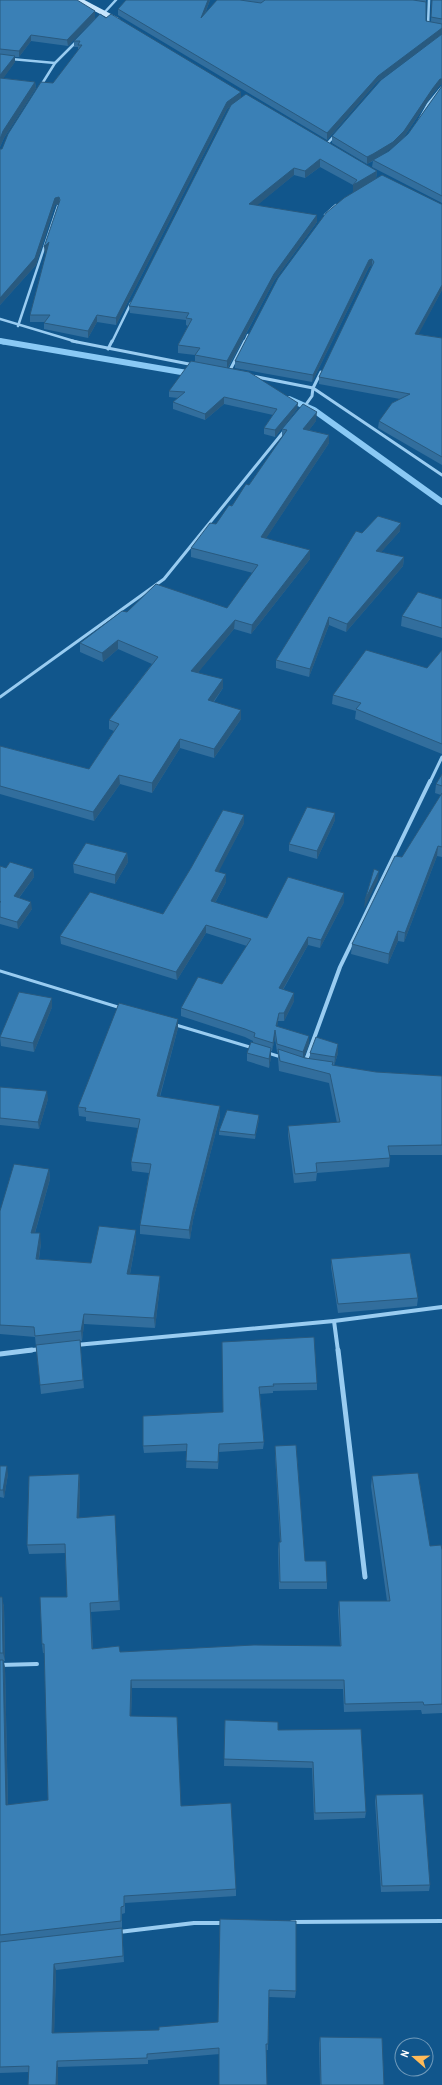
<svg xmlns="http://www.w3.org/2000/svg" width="442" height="2085" font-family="'Archivo Narrow',sans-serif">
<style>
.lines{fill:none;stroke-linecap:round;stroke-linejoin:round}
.stream-far1{stroke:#8ac9f5;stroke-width:5}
.stream{stroke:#8ac9f5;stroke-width:6}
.lane-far1{stroke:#99ccf1;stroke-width:3}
.lane{stroke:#99ccf1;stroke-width:4}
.street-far3{stroke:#99ccf1;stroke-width:2.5}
.street-far2{stroke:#99ccf1;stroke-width:3}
.street-far1{stroke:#99ccf1;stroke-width:4}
.street{stroke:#99ccf1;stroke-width:5}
.secondary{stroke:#c7e5fc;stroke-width:5}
.wall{fill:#326e9d}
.shaded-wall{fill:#295a7f}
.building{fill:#3a80b6;stroke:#295a7f}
</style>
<rect width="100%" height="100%" fill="#11568c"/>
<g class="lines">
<polyline class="stream-far1" points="0,341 4,342"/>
<g class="stream">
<polyline points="0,341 193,374"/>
<polyline points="289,399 314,410 442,502"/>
</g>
<g class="lane-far1">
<polyline points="0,971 121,1008"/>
<polyline points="176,1025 253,1048"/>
<polyline points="268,1053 281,1057"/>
</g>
<g class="lane">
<polyline points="0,1665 37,1664"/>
<polyline points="292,1922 442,1921"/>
<polyline points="119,1932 194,1923 223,1923"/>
</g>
<g class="street-far3">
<polyline points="103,14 116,0"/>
<polyline points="428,25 429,0"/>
<polyline points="0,58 55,63"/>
<polyline points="40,87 55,63 77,41"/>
<polyline points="417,124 428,104 442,87"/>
<polyline points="327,144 335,135"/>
<polyline points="325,215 336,205"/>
<polyline points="0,319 77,342"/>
<polyline points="18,326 58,206"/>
<polyline points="112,342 131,303"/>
<polyline points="245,342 248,335"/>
</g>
<g class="street-far2">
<polyline points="72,341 194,365"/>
<polyline points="108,349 112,341"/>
<polyline points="229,372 245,341"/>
<polyline points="252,376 313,388 442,475"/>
<polyline points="302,410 312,396 313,388 321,372"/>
<polyline points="0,697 164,579 285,430"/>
<polyline points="430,782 442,757"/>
</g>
<g class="street-far1">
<polyline points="305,1063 340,967 430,781"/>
<polyline points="334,1321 338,1351"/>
<polyline points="76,1345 334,1321 442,1307"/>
<polyline points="24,1351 41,1349"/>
</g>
<g class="street">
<polyline points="338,1350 365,1577"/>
<polyline points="0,1354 32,1350"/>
</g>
<polyline class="secondary" points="79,0 117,20"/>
</g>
<g class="wall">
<polygon points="0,0 95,18 68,46 31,41 19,57 15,57 15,62 3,78 35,82 36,88 4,138 0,147"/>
<polygon points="210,0 205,14 217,0 426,0 426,21 431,22 432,0 442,0 442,85 440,85 432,95 404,137 376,159 389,151 408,134 442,86 442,203 372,167 373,161 367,164 332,143 332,136 427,45 377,82 327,140 118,15 118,9"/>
<polygon points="100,14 241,98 377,171 376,179 441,204 442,204 442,290 418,334 442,338 442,465 378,428 379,421 400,399 319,384 319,377 372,266 372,265 369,267 312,382 235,368 235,361 353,193 353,185 320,167 305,178 294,175 257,205 317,222 274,281 228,368 298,403 297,409 275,437 264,434 264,428 273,415 224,404 205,420 173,409 173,402 178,398 169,397 169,391 195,362 195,355 178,353 178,345 188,326 186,325 186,320 130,313 129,306 231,106 227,109 116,325 97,322 88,338 44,329 44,322 30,322 30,315 46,253 45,254 59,204 55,205 36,265 0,305 0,149 2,149 78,51 78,47 74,47 74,41"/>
<polygon points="316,421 309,430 329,435 329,443 266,538 310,559 251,634 234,629 198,672 223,688 214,702 241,719 214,758 180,748 152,793 120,784 94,821 0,794 0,746 89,769 114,731 109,729 109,720 152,664 118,649 103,662 80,652 80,643 127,612 227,608 253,573 191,557 191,548 216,524 249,485 282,437 282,429"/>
<polygon points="400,531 381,552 404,557 403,566 346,632 329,625 309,677 276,668 276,660 362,533"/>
<polygon points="442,599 442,638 401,626 402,616"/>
<polygon points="442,650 442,754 355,719 356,711 332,704 333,695 427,668"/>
<polygon points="442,774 442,857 437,856 404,942 398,941 388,964 351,954 352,944 402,857 441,795 435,793 436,784"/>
<polygon points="335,813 335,820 317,859 289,851 289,844"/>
<polygon points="244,815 244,823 218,872 226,874 226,882 215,903 267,918 344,902 320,948 308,945 283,990 294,1001 284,1021 278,1021 277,1026 309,1044 304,1057 310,1059 310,1053 338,1044 338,1053 334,1066 376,1072 442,1076 442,1155 390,1155 390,1158 389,1167 317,1173 316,1181 294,1183 288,1135 288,1126 337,1123 329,1083 279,1071 278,1059 278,1053 277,1052 275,1038 272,1051 271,1051 271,1057 269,1068 247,1061 247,1053 253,1043 253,1041 245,1037 181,1016 181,1008 222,984 247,946 206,933 177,980 61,944 60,936 163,914 191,868"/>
<polygon points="127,853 128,862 115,884 74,873 73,864"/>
<polygon points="0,866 6,868 33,869 34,877 19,898 32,909 18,929 0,924"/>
<polygon points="52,1007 34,1052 1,1046 0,1037"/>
<polygon points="178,1028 160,1097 220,1106 220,1116 193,1220 190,1239 140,1234 140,1225 149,1173 132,1171 131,1162 138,1128 86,1121 86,1117 79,1116 78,1107"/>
<polygon points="0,1087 48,1099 39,1129 0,1125"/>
<polygon points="259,1115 259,1119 255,1139 219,1135 219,1131"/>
<polygon points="49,1169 50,1179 35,1233 41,1243 39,1259 91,1263 136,1241 130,1274 160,1276 160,1286 155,1328 84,1324 82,1341 80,1341 84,1388 41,1394 35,1337 0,1334 0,1211"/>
<polygon points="331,1259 418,1298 417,1306 338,1313 331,1267"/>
<polygon points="222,1342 317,1383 317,1390 273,1391 273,1393 260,1394 264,1442 263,1449 219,1452 218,1469 186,1468 187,1451 144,1453 143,1446 223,1412"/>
<polygon points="275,1446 305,1561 327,1582 327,1589 279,1589 278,1549 279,1542 280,1542 275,1454"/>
<polygon points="0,1466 8,1474 4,1498 0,1497"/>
<polygon points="79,1474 80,1484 79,1518 115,1524 120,1610 91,1612 93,1649 119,1646 120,1652 340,1646 338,1610 339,1601 387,1601 371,1486 372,1476 430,1546 442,1550 442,1713 422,1714 421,1710 344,1712 343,1689 132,1688 131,1716 181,1806 236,1889 236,1896 125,1903 125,1913 122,1914 122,1928 124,1962 56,1970 54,2033 159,2030 218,2022 220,1919 296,1991 295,1998 269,1997 268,2050 148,2060 148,2064 58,2067 29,2072 0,2073 0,1597 4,1606 5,1661 4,1661 5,1668 8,1805 48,1800 45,1653 43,1653 42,1644 67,1597 65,1553 29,1554 27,1545"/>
<polygon points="225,1720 278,1730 366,1812 365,1818 314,1820 312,1768 224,1766"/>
<polygon points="376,1795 430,1885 429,1891 381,1892 375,1801"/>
<polygon points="320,2037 384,2085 320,2085 319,2043"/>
</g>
<g class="shaded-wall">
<polygon points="208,0 210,0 201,24 201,18"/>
<polygon points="95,11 95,18 68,46 67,40"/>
<polygon points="442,28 442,34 377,82 327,140 327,133 378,76"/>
<polygon points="31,35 31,41 19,57 19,51"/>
<polygon points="15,56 15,62 0,83 0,75"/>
<polygon points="440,79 442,79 442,85 440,85 432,95 404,137 392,148 372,161 367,164 367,157 433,88"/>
<polygon points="35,82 36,88 4,138 0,147 0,139 3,131"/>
<polygon points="241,92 241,98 227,109 116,325 116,318 227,102"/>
<polygon points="320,159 320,167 305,178 305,171"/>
<polygon points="294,168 294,175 249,212 249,204"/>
<polygon points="377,171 376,179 353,193 353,185"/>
<polygon points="59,197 59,204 55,205 36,265 0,305 0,298 55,198"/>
<polygon points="317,215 317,222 274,281 227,369 227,361 274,274"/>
<polygon points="49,242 49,249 45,254 44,247"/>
<polygon points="372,259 372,265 369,267 312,382 313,375 369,260"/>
<polygon points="442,285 442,290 415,341 415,334"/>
<polygon points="97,315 97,322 88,338 88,331"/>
<polygon points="224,397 224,404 205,420 205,414"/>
<polygon points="298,403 297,409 275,437 275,430"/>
<polygon points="317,412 316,421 303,438 303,429"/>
<polygon points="329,435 329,443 261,546 261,537"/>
<polygon points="401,523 400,531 375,559 376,551"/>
<polygon points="310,550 310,559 251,634 252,625"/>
<polygon points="404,557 403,566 346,632 347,624"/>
<polygon points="329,617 329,625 309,677 310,669"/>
<polygon points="235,620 234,629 192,680 191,671"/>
<polygon points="118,640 118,649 103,662 102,653"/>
<polygon points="223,679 223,688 208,709 208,700"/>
<polygon points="241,710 241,719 214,758 214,749"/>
<polygon points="180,739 180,748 152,793 152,783"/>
<polygon points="119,775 120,784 94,821 93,812"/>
<polygon points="335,813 335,820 317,859 317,851"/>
<polygon points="244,815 244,823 215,879 215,871"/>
<polygon points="438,846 437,856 404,942 405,933"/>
<polygon points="127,853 128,862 115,884 115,875"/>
<polygon points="33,869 34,877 15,903 14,896"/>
<polygon points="379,871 378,880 364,909 365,900"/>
<polygon points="226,874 226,882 211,910 211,901"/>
<polygon points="344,893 344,902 320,948 321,940"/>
<polygon points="31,902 32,909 18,929 17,922"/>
<polygon points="206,925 206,933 177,980 176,972"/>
<polygon points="398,931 398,941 388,964 389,954"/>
<polygon points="308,937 308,945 279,996 279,988"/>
<polygon points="294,993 294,1001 284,1021 284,1013"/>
<polygon points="52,998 52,1007 34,1052 33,1043"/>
<polygon points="279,1013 278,1021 276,1034 276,1026"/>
<polygon points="178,1019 178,1028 157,1106 157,1096"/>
<polygon points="275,1030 275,1038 272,1051 273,1043"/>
<polygon points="309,1036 309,1044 303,1060 303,1052"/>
<polygon points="338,1044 338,1053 334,1066 335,1057"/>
<polygon points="271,1048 271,1057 269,1068 269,1059"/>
<polygon points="47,1091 48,1099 39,1129 38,1122"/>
<polygon points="220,1106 220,1116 193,1220 190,1239 189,1230 193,1211"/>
<polygon points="259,1115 259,1119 255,1139 255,1135"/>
<polygon points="49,1169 50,1179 32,1243 31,1233"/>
<polygon points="136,1230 136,1241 128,1284 127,1274"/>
<polygon points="40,1233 41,1243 37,1269 36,1259"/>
<polygon points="160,1276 160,1286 155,1328 154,1318"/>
<polygon points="84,1314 84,1324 82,1341 81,1331"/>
<polygon points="7,1466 8,1474 4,1498 3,1490"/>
<polygon points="79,1474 80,1484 79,1527 77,1518"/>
<polygon points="2,1597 4,1606 5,1661 3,1653"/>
<polygon points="90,1603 91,1612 93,1657 92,1649"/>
<polygon points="3,1660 5,1668 8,1812 6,1805"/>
<polygon points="131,1680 132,1688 131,1724 130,1716"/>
<polygon points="54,1964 56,1970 54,2039 52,2033"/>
<polygon points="57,2061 58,2067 58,2085 56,2085"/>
</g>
<g class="building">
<polygon points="0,0 77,0 95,11 67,40 31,35 19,51 0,49"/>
<polygon points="126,0 208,0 201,18 217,0 240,0 261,3 265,0 413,0 426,2 426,21 442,24 442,28 378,76 327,133 118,9"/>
<polygon points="432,0 442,0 442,19 431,17"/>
<polygon points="100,14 106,18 111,14 241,92 227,102 116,318 97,315 88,331 44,323 50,315 30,315 49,242 44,247 60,200 59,197 55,198 35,258 0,298 0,149 2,149 8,134 41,82 53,83 82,45 78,45 80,41 74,41"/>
<polygon points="442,34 442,79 440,79 433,88 404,131 393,142 373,154 367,157 332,136 381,80"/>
<polygon points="0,54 15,56 0,75"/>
<polygon points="0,78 35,82 3,131 0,139"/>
<polygon points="442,86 442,196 373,160 389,151 408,134"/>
<polygon points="246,94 377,171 353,185 357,180 320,159 305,171 294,168 249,204 317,215 274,274 227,361 195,355 200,348 178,345 192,319 186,318 189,313 129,306 231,105"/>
<polygon points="382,175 441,204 442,204 442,285 415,334 442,338 442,457 379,421 392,403 410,394 319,377 374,262 372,259 369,260 313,375 235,361 278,278 326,213 344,198"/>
<polygon points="191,361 249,372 298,403 275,430 264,428 277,409 224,397 205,414 173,402 185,392 169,391"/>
<polygon points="303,404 317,412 303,429 329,435 261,537 310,550 252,625 235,620 191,671 223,679 208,700 241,710 214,749 180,739 152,783 119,775 93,812 0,786 0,746 89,769 119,724 109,720 158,657 118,640 102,653 80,643 122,611 127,612 156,584 227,608 258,565 191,548 210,523 216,524 229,505 232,506 246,484 249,485 287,430 282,429"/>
<polygon points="378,516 401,523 376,551 404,557 347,624 329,617 310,669 276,660 356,531 362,533"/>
<polygon points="418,592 442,599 442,628 402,616"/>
<polygon points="366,650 427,668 442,650 442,744 356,709 361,703 333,695"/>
<polygon points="442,774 442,786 436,784"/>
<polygon points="442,793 442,847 438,846 405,933 398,931 389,954 352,944 395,856 402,857"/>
<polygon points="307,807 335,813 317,851 289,844"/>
<polygon points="223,810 244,815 215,871 226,874 211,901 267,918 288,877 344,893 321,940 308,937 279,988 294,993 284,1013 279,1013 276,1026 309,1036 303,1052 277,1044 275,1030 273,1043 254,1037 255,1033 245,1029 181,1008 198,977 222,984 251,939 206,925 176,972 60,936 90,892 163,914 191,868"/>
<polygon points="86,843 127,853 115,875 73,864"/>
<polygon points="10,862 33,869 14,896 31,902 17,922 0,917 0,902 1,902 0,901 0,866 6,868"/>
<polygon points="374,869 379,871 365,900"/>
<polygon points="19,992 52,998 33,1043 0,1037"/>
<polygon points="119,1003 178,1019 157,1096 220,1106 193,1211 189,1230 140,1225 151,1164 131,1162 140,1119 85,1111 86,1108 78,1107"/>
<polygon points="316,1037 338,1044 335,1057 310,1053"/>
<polygon points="251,1042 271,1048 269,1059 247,1053"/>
<polygon points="278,1049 305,1058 333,1062 332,1065 376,1072 442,1076 442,1145 388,1146 390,1158 316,1163 317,1172 295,1174 288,1126 340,1122 330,1074 280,1061"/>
<polygon points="0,1087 47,1091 38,1122 0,1118"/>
<polygon points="227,1110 259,1115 255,1135 219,1131"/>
<polygon points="14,1164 49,1169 31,1233 40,1233 36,1259 91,1263 99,1226 136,1230 127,1274 160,1276 154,1318 84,1314 81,1331 35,1336 34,1327 0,1325 0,1211"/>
<polygon points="410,1253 418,1298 338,1304 331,1259"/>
<polygon points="314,1337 317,1383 273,1384 274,1386 259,1387 264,1442 219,1444 218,1462 186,1461 187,1444 143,1446 143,1416 223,1412 222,1342"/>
<polygon points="80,1340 83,1380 40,1385 36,1345"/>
<polygon points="296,1445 305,1561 326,1561 327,1582 280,1582 279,1542 281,1542 275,1446"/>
<polygon points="0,1466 7,1466 3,1490 0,1490"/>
<polygon points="418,1473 430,1546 441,1545 442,1550 442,1704 424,1705 423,1702 345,1704 344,1680 131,1680 130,1716 177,1717 181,1806 231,1803 236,1889 124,1896 124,1906 121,1907 121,1921 0,1935 0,1660 3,1660 6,1805 48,1800 44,1644 42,1644 40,1597 67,1597 65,1544 27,1545 29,1476 79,1474 77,1518 115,1515 119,1601 90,1603 92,1649 119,1646 120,1652 254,1645 341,1646 339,1601 390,1601 372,1476"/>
<polygon points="0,1597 2,1597 3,1653 0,1653"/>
<polygon points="225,1720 278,1722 278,1730 361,1729 366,1812 315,1813 313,1762 224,1759"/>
<polygon points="423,1794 430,1885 382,1886 376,1795"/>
<polygon points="220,1919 296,1921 296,1991 269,1990 268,2044 266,2044 267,2085 219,2085 219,2048 147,2054 147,2058 57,2061 56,2085 28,2085 29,2066 0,2067 0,1942 122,1928 123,1956 54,1964 52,2033 159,2030 159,2027 218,2022"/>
<polygon points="320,2037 382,2038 384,2085 321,2085"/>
</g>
<g transform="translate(414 2057) rotate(290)"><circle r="19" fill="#11568c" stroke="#709aba"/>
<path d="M0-3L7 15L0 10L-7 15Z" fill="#ffbb59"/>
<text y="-6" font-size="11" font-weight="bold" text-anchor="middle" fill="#ffffff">N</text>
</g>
</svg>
